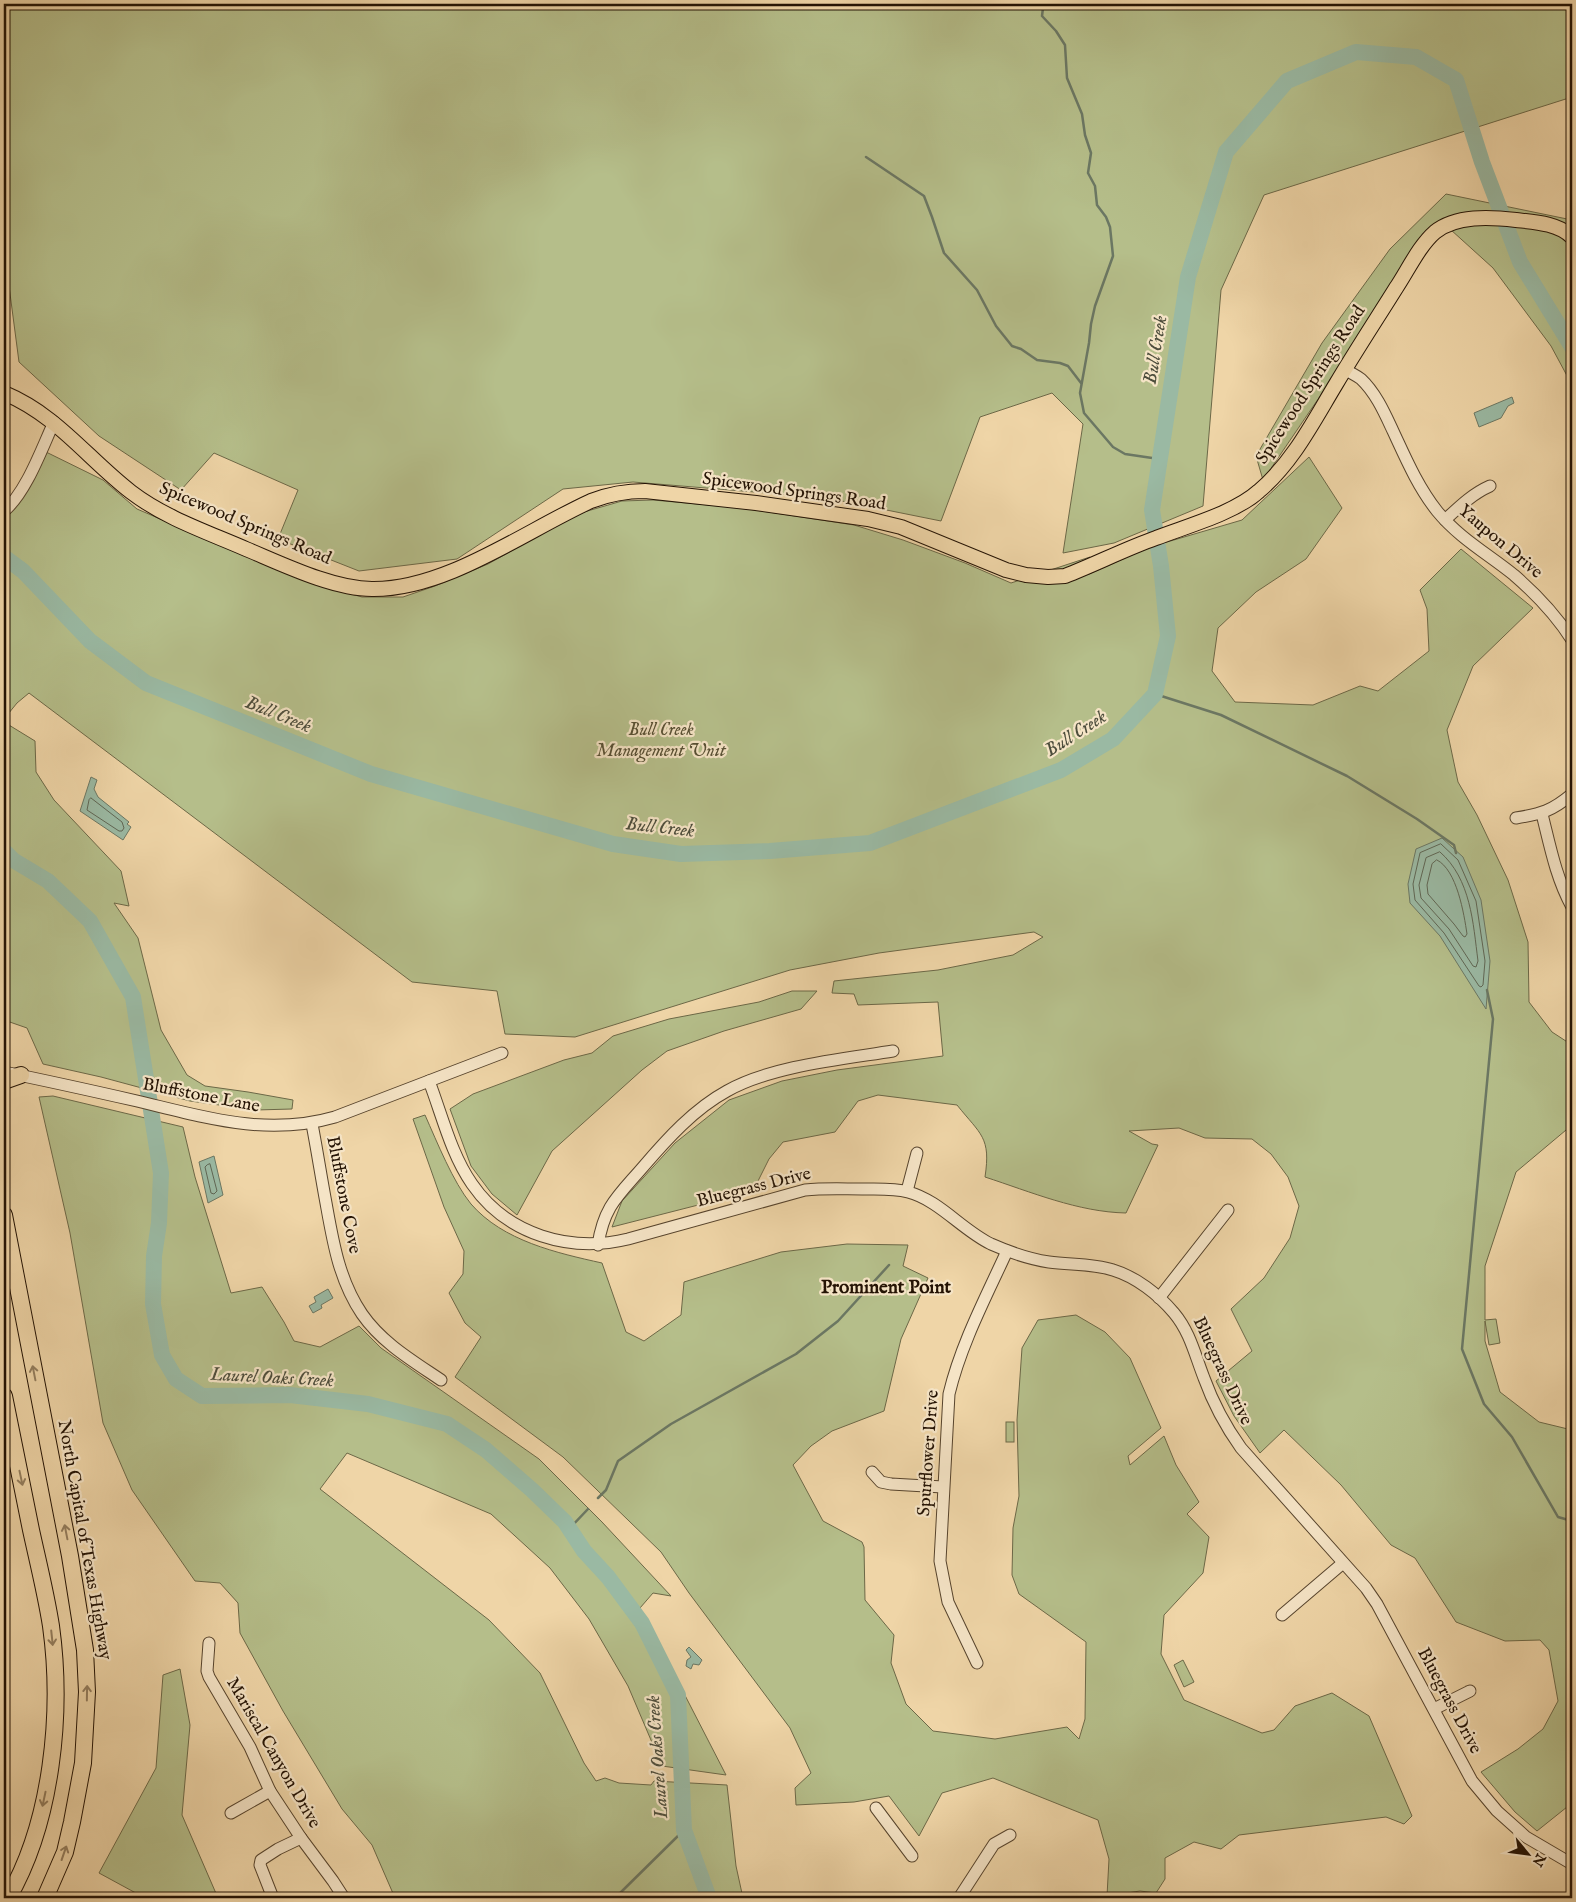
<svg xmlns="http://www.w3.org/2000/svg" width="1576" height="1902" font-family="'IM FELL English',serif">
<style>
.green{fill:#b5be8a;stroke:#6c6847}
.water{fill:#9ab9a3;stroke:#6b7763}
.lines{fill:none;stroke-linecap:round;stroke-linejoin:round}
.shore{stroke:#5f6654;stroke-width:1}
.stream{stroke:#6b7763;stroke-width:2.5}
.river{stroke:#9ab9a3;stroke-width:16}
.minor-casing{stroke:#57442d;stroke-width:13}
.major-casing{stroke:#241304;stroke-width:16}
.highway-casing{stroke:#241304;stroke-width:18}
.minor{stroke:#f5e4c6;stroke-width:11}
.major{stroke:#efd5a7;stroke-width:14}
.highway{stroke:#efd5a7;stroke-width:16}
.oneway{stroke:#947e5e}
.labels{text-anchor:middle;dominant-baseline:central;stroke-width:4.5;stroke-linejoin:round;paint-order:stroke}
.street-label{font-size:18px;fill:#241304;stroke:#f5e4c6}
.park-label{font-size:18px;font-style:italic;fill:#574f33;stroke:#f5e4c6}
.water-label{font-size:19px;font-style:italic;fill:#4d4d3c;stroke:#f5e4c6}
.neighbourhood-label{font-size:19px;font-weight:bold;fill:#241304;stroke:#f5e4c6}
</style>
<rect width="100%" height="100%" fill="#efd5a7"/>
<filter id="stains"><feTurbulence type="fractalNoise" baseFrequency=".004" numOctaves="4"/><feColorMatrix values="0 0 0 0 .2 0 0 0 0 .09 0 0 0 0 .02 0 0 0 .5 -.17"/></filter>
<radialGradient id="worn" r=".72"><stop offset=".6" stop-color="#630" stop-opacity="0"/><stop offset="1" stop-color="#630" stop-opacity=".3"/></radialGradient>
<g class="green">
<polygon points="4,4 1572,4 1572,97 1264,195 1221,290 1203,506 1114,543 1063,553 1083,424 1052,393 980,417 941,521 827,498 633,482 563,489 457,559 359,571 278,539 298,490 214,453 181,490 99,436 19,362 4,248"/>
<polygon points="1446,194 1572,220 1572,385 1551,346 1493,268 1440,220 1263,480 1256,456 1322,343 1390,249"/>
<path d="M 44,451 L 103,480 L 137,509 L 268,565 L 325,587 L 362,597 L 403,597 L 435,586 L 488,564 L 577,514 L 622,501 L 653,500 L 742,508 L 854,525 L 903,540 L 965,563 L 1011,583 L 1090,557 L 1089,574 L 1150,547 L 1242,520 L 1309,457 L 1342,508 L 1306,559 L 1256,592 L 1218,628 L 1212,671 L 1235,702 L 1313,705 L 1360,686 L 1378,691 L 1429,651 L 1427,609 L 1420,590 L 1461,549 L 1533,608 L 1473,666 L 1447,730 L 1458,782 L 1477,815 L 1508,880 L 1528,942 L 1529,1002 L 1552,1032 L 1572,1045 L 1572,1125 L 1516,1172 L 1485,1266 L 1485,1320 L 1496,1319 L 1500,1343 L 1489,1345 L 1485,1321 L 1485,1341 L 1500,1392 L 1539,1422 L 1572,1430 L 1572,1803 L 1537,1831 L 1515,1812 L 1481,1772 L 1518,1749 L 1543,1729 L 1558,1701 L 1549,1650 L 1540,1640 L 1505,1641 L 1456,1622 L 1415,1558 L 1391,1545 L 1341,1485 L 1284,1430 L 1260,1453 L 1234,1416 L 1216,1381 L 1252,1351 L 1231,1309 L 1264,1278 L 1290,1238 L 1299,1206 L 1288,1177 L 1271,1154 L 1252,1139 L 1205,1138 L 1179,1128 L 1129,1131 L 1152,1144 L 1158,1145 L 1126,1213 C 1078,1212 1031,1192 985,1177 C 991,1137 981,1135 957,1105 L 878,1095 L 858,1101 L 835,1132 L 783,1142 L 769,1159 L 753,1191 L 612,1227 L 622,1201 L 675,1143 L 729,1100 L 782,1081 L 837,1070 L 943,1056 L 938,1002 L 858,1005 L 854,994 L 832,993 L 834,981 L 938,970 L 1013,955 L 1043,937 L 1034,932 L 982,939 L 879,953 L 790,970 L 575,1037 L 505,1034 L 497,991 L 412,982 L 29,693 L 17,703 L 4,719 L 4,521 L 19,501 Z"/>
<polygon points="4,722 35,741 36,772 54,800 121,871 129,906 114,903 138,938 161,1030 187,1075 205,1086 248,1092 293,1100 292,1109 256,1110 190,1101 101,1077 43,1064 27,1028 4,1020"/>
<polygon points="792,991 817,991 801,1009 724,1031 667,1051 642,1070 552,1151 517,1215 492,1194 471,1166 450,1109 473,1094 564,1060 592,1053 613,1036 669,1019 759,1002"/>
<polygon points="53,1096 183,1127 195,1177 231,1293 262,1287 284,1322 294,1341 320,1347 359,1326 381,1348 539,1459 602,1522 671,1596 653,1593 640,1608 726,1775 662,1766 628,1686 589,1619 550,1568 491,1514 347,1453 320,1489 489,1620 540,1673 584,1763 596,1781 605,1778 619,1783 651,1785 654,1781 727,1785 736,1866 743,1898 395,1898 372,1845 342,1809 283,1711 240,1633 238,1603 220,1583 195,1581 132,1490 103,1423 70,1233 39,1097"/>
<path d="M 425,1115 C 437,1142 453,1182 471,1204 C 503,1241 557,1253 602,1263 L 626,1332 L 644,1341 L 681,1315 L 684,1282 L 781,1252 L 847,1244 L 908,1245 L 903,1266 L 928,1278 L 901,1339 L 884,1411 L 832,1431 L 811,1446 L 793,1465 L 823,1521 L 862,1542 L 864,1547 L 865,1600 L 894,1635 L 891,1663 L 906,1704 L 933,1731 L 995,1739 L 1067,1727 L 1079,1739 L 1085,1719 L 1086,1642 L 1019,1594 L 1012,1575 L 1013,1528 L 1019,1496 L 1017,1420 L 1022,1348 L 1038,1320 L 1076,1315 L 1105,1332 L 1130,1358 L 1161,1428 L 1128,1456 L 1130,1465 L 1164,1436 L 1176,1465 L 1199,1502 L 1187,1514 L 1209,1537 L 1203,1573 L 1164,1615 L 1161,1654 L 1184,1700 L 1262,1733 L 1274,1730 L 1295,1706 L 1332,1693 L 1369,1716 L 1412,1816 L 1404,1824 L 1386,1817 L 1239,1835 L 1221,1849 L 1194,1842 L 1165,1858 L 1165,1879 L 1156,1893 L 1140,1891 L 1107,1896 L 1109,1859 L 1098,1820 L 993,1778 L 942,1793 L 919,1836 L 889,1796 L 854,1802 L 796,1805 L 795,1788 L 811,1773 L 790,1728 L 689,1593 L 661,1552 L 563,1457 L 455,1377 L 481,1337 L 465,1323 L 449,1293 L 463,1274 L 464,1251 L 444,1207 L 413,1119 Z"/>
<rect x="1006" y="1422" width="8" height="20"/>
<polygon points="1183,1660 1194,1682 1184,1687 1174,1665"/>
<polygon points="180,1669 190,1725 182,1815 218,1898 145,1898 99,1873 156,1768 163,1675"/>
</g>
<g class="water">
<polygon points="1512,397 1514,403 1508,406 1501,418 1479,427 1474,413"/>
<polygon points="91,777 97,780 94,789 98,797 129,822 127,824 131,827 123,840 80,811"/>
<polygon points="1442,838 1463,857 1481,900 1490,961 1486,1009 1440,936 1410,903 1408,884 1416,849"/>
<polygon points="214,1156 223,1195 208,1203 199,1162"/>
<polygon points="328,1289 333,1298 321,1305 322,1308 313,1313 309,1306 316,1302 314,1297"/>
<polygon points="689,1647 702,1660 699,1665 693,1664 691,1669 686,1666 687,1660 691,1657 686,1650"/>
</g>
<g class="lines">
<g class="shore">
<polygon points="91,798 122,822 124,828 122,831 119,831 87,810 89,800"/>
<polygon points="1441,844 1458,860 1476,901 1485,961 1483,985 1481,987 1479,986 1444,933 1415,900 1413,884 1420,853"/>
<path d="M 1440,852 C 1471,879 1473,923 1478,961 L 1476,967 L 1473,966 L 1449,929 L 1421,898 L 1419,885 L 1426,858 Z"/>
<path d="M 1437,860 C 1457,870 1464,914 1467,934 L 1465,937 L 1463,936 L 1454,924 L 1428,894 L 1427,885 L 1432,864 Z"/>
<polygon points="210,1164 217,1191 214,1194 211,1193 205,1167 207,1165"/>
</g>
<g class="stream">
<polyline points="1039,4 1043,8 1042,16 1056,31 1065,45 1067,78 1082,114 1085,135 1091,153 1088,173 1095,186 1097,205 1106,217 1110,227 1113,256 1095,306 1091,324 1089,343 1080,393 1084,413 1113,447 1125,454 1159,459"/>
<polyline points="866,157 924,196 932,217 944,253 977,290 996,326 1012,346 1021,349 1037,360 1060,363 1068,366 1081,383"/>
<polyline points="1155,694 1221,715 1347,776 1417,819 1454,845 1456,853"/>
<polyline points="1487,990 1493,1019 1462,1349 1484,1404 1512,1437 1558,1517 1572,1521"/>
<polyline points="598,1498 606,1490 618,1461 671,1424 796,1354 838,1321 889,1265"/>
<polyline points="569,1529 588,1509"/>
<polyline points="615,1898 684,1830"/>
</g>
<g class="river">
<polyline points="4,557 23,571 90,641 146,683 371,774 613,844 681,854 770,851 870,843 1061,770 1113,739 1155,694 1168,636 1161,566 1152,510 1188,277 1226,152 1287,81 1356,52 1416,57 1456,80 1482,162 1520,262 1572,347"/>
<polyline points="4,851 13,860 48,881 90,921 133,997 161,1173 159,1223 154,1256 153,1304 162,1355 176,1379 202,1396 290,1395 368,1404 447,1424 486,1450 532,1490 565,1522 584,1551 608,1577 642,1623 678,1695 684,1830 709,1898"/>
</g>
<g class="minor-casing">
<g id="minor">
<path d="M 1345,369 C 1350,373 1356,375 1361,379 C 1376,393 1385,414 1393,431 C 1406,459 1418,487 1437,511 C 1459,538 1488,554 1514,575 C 1536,594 1556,615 1572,640"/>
<path d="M 4,511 C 26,493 42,448 54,422"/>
<path d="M 1445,520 C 1459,507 1472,494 1490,486"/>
<path d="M 1542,814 C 1550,846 1556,878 1572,907"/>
<path d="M 1516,818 C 1541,814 1552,811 1572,794"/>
<path d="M 4,1072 C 48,1081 93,1091 137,1101 C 204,1117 266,1137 335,1117 L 502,1053"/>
<path d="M 429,1081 C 442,1115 451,1154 472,1184 C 507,1235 570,1253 628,1239 L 805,1190 C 824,1188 843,1189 862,1189 C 877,1189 894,1188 908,1192 C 939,1200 962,1230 991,1244 C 1009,1252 1029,1259 1049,1262 C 1070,1265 1092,1263 1113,1270 C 1136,1277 1158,1294 1174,1313 C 1190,1332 1195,1355 1204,1378 C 1213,1403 1226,1427 1241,1448 L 1366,1588 L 1377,1604 L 1472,1781 L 1497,1811 L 1526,1837 L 1572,1864"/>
<path d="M 312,1124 C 317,1150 321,1176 326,1203 C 333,1242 339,1280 362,1314 C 382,1343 413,1361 441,1380"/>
<polyline points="907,1191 917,1153"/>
<path d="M 598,1245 C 604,1206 618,1196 643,1167 C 667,1139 694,1109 727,1091 C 771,1066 843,1059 893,1051"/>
<polyline points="1159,1298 1228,1210"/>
<polyline points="872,1472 881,1482 891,1484 943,1487"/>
<polyline points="1282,1615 1343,1563"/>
<polyline points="209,1643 207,1671 209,1677 250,1747 270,1791 301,1838 333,1881 344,1898"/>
<path d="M 977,1663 L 948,1602 L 940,1561 L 949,1394 C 961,1344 986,1297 1007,1251"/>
<polyline points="1434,1709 1470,1691"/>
<polyline points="876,1808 912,1856"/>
<polyline points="231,1813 270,1791"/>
<polyline points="273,1898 260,1865 261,1860 278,1849 301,1838"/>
<polyline points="959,1898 994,1844 1010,1835"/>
</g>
</g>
<g class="major-casing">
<path id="major" d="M 4,393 C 57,415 87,458 131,492 C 165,518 207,532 246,549 C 282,564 333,589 372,589 C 446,590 525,531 591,501 C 609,494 625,491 645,491 L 756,503 L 868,519 L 901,527 L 1006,570 L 1026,575 L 1048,577 L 1065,576 C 1096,564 1125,549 1156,538 C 1187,526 1235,513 1259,491 C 1293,462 1313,422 1336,384 C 1355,352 1376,320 1396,288 C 1408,270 1419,246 1435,232 C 1456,215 1490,217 1516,220 C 1534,222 1558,223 1572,237"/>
</g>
<g class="highway-casing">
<g id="highway">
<polyline points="4,1081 21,1075"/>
<polyline points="4,1215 70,1556 85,1650 87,1692 83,1763 72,1822 65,1852 45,1898"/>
<path d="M 4,1396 C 13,1441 22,1485 31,1530 C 38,1562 46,1594 51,1626 C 63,1713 52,1822 8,1898"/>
</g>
</g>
<use href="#minor" class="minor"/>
<use href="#major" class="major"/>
<use href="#highway" class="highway"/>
</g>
<defs><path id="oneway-shaft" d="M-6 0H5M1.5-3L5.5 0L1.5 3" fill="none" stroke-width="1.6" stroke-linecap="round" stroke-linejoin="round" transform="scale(1.25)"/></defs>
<g class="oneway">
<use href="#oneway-shaft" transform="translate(34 1373) rotate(-101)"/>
<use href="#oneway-shaft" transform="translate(21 1478) rotate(78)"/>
<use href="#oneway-shaft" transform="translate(66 1532) rotate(-101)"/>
<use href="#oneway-shaft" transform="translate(52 1638) rotate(84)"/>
<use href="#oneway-shaft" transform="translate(87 1693) rotate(-89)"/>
<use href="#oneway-shaft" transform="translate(44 1799) rotate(102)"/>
<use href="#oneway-shaft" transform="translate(64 1853) rotate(-71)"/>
</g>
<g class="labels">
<g class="street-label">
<text transform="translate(1311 385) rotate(-57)">Spicewood Springs Road</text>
<text transform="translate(794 492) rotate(8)">Spicewood Springs Road</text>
<text transform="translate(245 524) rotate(23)">Spicewood Springs Road</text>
<text transform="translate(1500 542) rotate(40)">Yaupon Drive</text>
<text transform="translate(201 1096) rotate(11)">Bluffstone Lane</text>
<text transform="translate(754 1188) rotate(-14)">Bluegrass Drive</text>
<text transform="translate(343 1195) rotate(79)">Bluffstone Cove</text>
<text transform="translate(1222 1371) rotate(65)">Bluegrass Drive</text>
<text transform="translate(929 1453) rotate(-86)">Spurflower Drive</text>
<text transform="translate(84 1540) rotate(80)">North Capital of Texas Highway</text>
<text transform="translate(1449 1701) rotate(62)">Bluegrass Drive</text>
<text transform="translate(273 1753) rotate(60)">Mariscal Canyon Drive</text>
</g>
<g class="park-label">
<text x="661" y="730">Bull Creek<tspan x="661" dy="21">Management Unit</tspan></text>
</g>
<g class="water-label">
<text transform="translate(1156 350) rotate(-81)">Bull Creek</text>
<text transform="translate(278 715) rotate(22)">Bull Creek</text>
<text transform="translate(1076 734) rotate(-33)">Bull Creek</text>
<text transform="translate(660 828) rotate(6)">Bull Creek</text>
<text transform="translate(272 1378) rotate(3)">Laurel Oaks Creek</text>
<text transform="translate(658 1757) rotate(-94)">Laurel Oaks Creek</text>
</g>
<g class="neighbourhood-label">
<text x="886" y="1288">Prominent Point</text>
</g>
</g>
<rect width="1576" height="1902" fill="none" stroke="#efd5a7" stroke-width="20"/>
<rect x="5" y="5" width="1566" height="1892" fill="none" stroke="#241304" stroke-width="2.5"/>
<rect x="10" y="10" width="1556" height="1882" fill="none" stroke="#241304"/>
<g transform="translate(1528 1854) rotate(119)" stroke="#f5e4c6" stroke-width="4" paint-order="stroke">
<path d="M0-4L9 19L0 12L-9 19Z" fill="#241304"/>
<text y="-8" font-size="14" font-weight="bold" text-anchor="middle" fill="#241304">N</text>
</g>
<rect width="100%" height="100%" filter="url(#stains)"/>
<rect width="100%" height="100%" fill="url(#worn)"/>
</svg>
